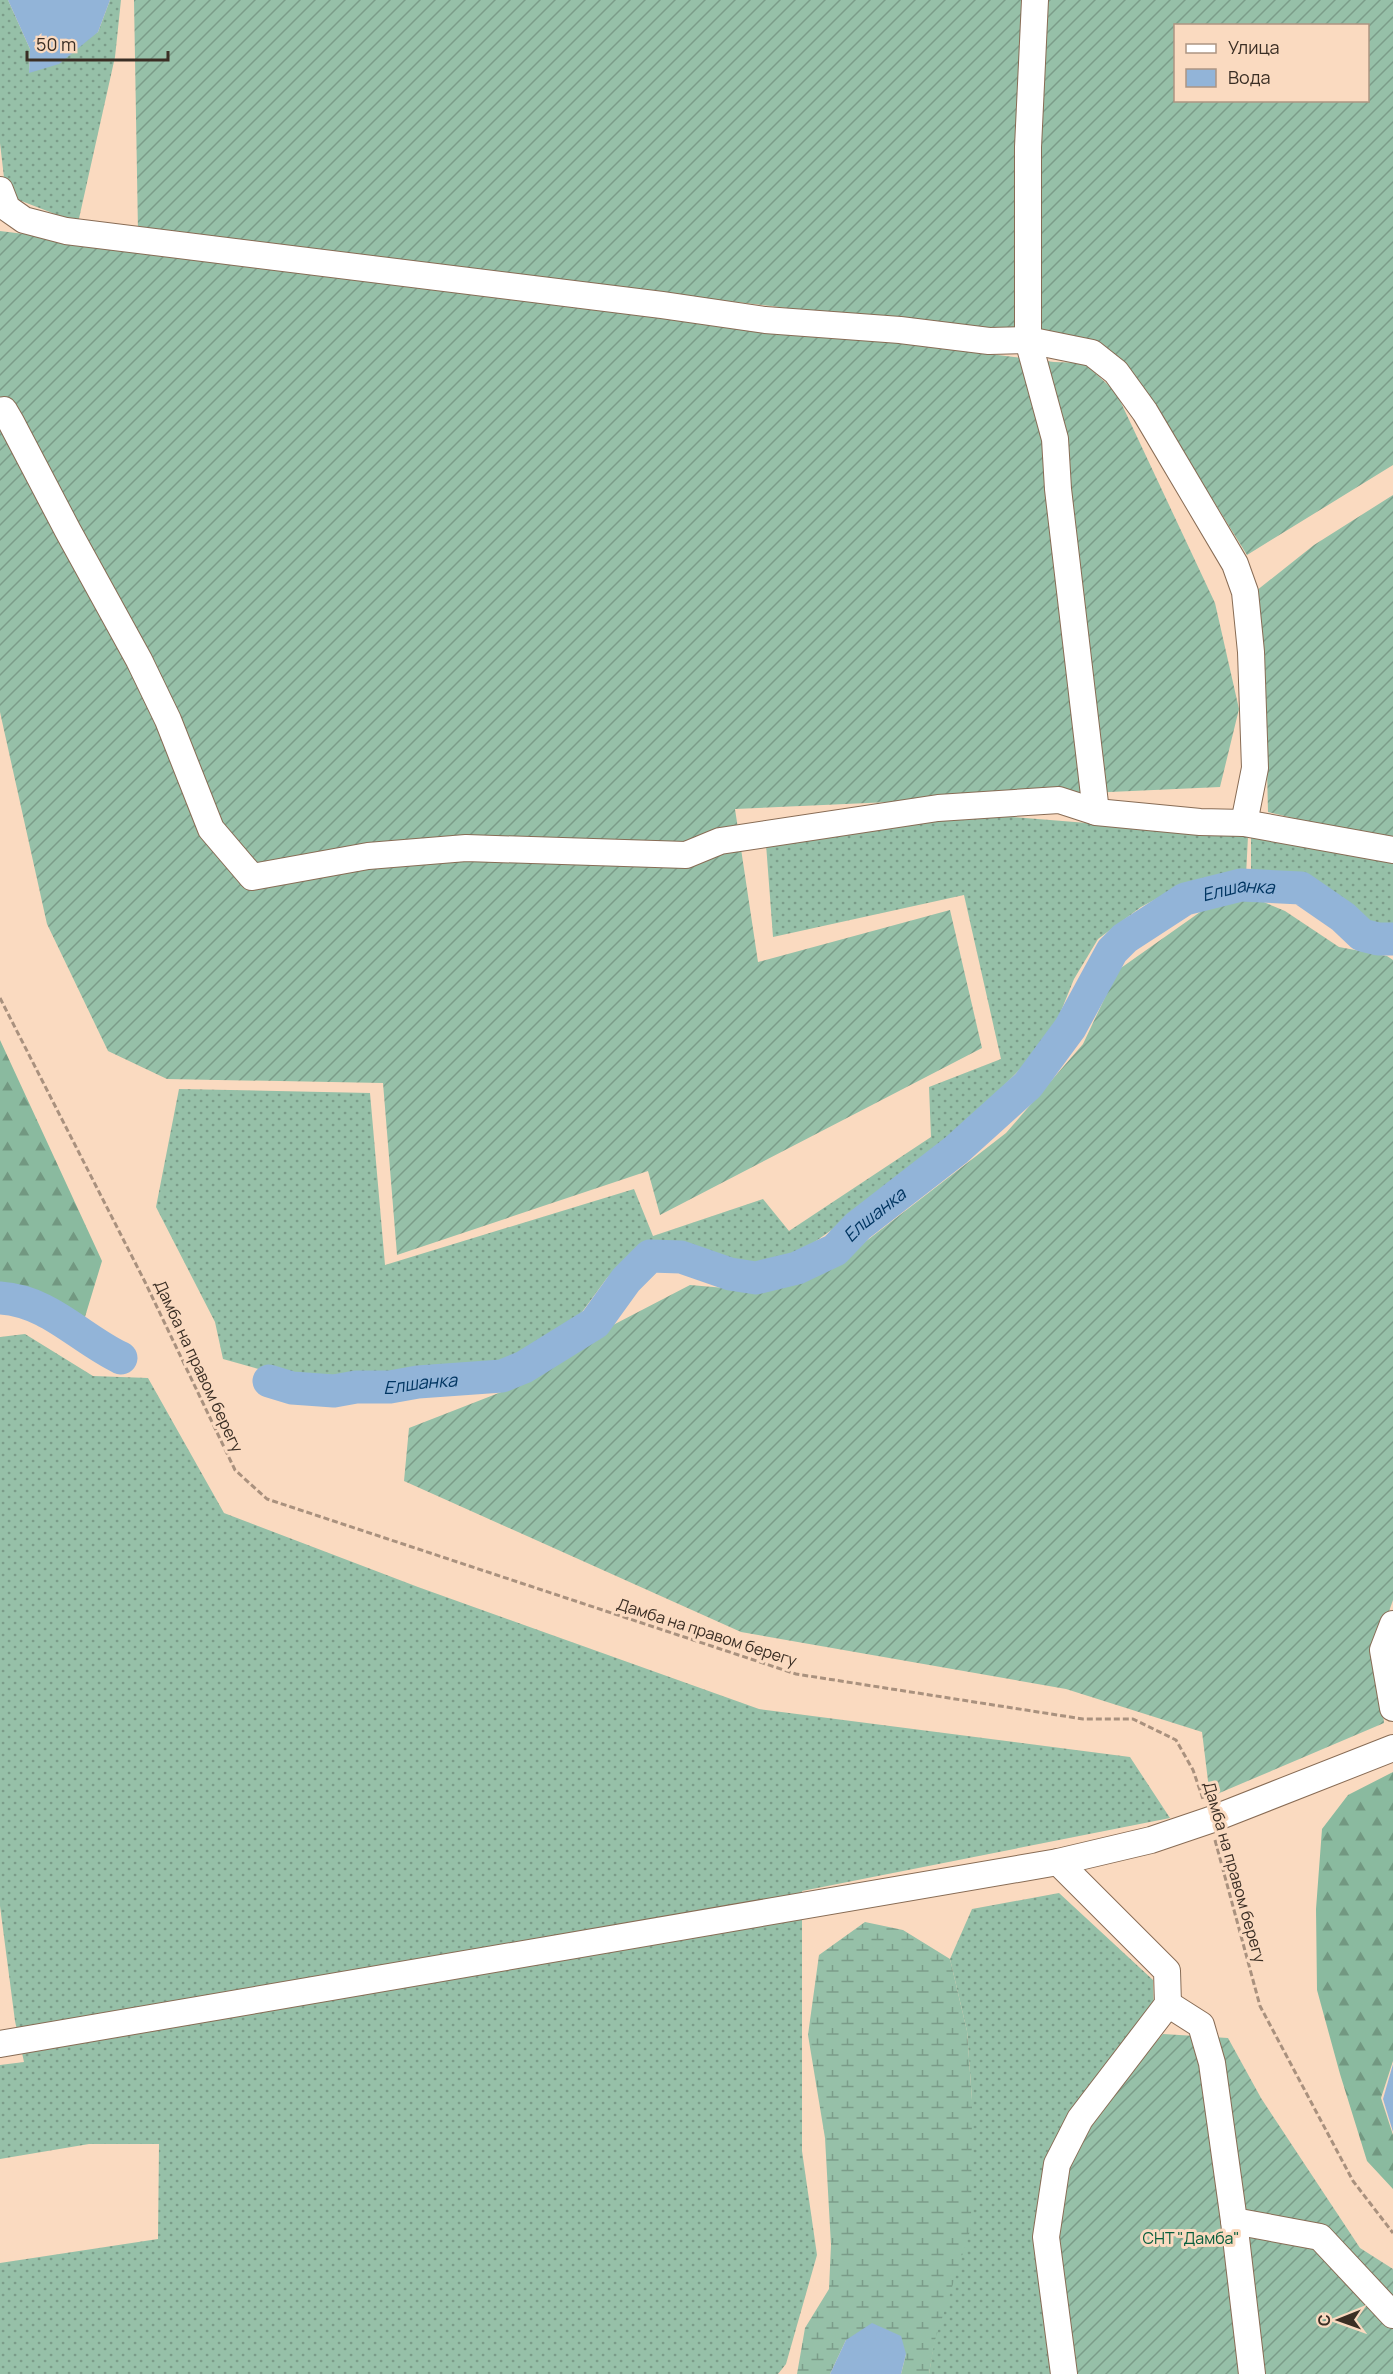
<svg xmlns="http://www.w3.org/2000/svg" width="1393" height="2374" font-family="Manrope,sans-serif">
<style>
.grass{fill:url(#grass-dots)}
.forest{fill:url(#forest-firs)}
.wetland{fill:url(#wetland-marsh)}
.garden{fill:url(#garden-furrows);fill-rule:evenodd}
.water{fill:#92b4d8}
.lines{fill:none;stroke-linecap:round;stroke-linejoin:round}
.river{stroke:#92b4d8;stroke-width:33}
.minor-casing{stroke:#886c55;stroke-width:28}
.path{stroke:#a9917e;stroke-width:3;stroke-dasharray:6 3;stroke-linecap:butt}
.minor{stroke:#fff;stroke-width:26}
.labels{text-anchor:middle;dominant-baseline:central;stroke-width:6;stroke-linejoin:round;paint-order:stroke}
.street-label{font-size:16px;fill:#3a2e24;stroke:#fadac0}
.park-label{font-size:16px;fill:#055d3c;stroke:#fadac0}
.water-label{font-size:18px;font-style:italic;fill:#003561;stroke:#fadac0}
</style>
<defs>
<pattern id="grass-dots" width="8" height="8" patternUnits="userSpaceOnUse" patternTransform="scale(1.5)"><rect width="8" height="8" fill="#96c0a8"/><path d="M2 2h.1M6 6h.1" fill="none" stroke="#7b9c89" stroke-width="1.8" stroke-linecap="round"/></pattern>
<pattern id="forest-firs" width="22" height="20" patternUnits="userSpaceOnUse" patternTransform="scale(1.5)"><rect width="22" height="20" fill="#8aba9f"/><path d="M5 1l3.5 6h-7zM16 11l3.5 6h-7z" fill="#729881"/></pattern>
<pattern id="wetland-marsh" width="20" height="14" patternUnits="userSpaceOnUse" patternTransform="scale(1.5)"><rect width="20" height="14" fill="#96c0a8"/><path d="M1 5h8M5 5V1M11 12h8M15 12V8" fill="none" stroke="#7b9c89"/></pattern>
<pattern id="garden-furrows" width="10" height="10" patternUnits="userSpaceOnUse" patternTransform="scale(1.5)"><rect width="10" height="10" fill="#96c0a8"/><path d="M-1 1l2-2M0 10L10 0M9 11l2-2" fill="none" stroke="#7b9c89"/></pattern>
</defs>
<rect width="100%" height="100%" fill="#fadac0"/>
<g class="grass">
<polygon points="0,0 8,0 30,49 29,72 98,32 110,0 121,0 115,57 78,223 6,195 0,143"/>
<polygon points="1000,816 1248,836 1246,876 1223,876 1182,885 1141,907 1098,939 1074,979 1059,1016 1031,1058 960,1130 882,1194 802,1251 763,1266 736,1267 670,1249 635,1252 607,1278 582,1312 555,1333 508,1360 472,1370 420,1370 365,1378 321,1381 280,1375 223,1359 215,1322 156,1207 179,1089 370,1093 385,1265 634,1189 653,1236 763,1199 789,1231 931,1137 929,1087 1001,1059 964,895 773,937 766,844 905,820"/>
<polygon points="1251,837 1393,859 1393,934 1357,930 1329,905 1291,881 1251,876"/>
<polygon points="25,1334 93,1376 148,1378 224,1513 418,1587 759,1709 1130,1757 1170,1818 802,1891 802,2151 817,2255 786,2364 778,2374 0,2374 0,2263 158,2239 159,2144 89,2144 0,2159 0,2065 24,2062 15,2021 0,1906 0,1337"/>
<polygon points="1059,1893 1153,1980 1154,2011 1067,2124 1044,2165 1037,2232 1057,2374 929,2374 972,2100 967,2031 950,1959 972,1909"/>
</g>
<g class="forest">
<polygon points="0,1040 102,1261 81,1330 50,1301 0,1294"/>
<polygon points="1393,1772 1393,2061 1381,2098 1393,2135 1393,2189 1367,2161 1340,2074 1317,1990 1316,1909 1322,1829 1348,1795"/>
</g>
<polygon class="wetland" points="865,1922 903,1930 950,1959 967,2031 972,2100 971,2228 935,2340 929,2374 901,2374 906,2354 846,2340 830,2374 797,2374 805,2328 829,2289 831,2245 825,2138 808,2035 819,1955"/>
<g class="garden">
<path d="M 134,0 L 1393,0 L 1393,465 L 1247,555 L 1162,418 L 1104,345 L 138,232 ZM 1176,26 L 1368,26 L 1368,100 L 1176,100 Z"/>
<polygon points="0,231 1054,362 1084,363 1116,392 1215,603 1239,709 1220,787 735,809 758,962 950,910 982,1048 660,1215 648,1171 397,1255 383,1083 167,1079 108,1051 47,924 0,712"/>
<polygon points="1393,495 1393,842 1268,812 1266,725 1251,595 1314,545"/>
<polygon points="1254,898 1285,911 1339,947 1387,956 1393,960 1393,1600 1376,1648 1384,1723 1210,1797 1202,1732 1066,1689 741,1632 404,1481 409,1428 509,1389 590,1337 690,1285 748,1290 834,1266 1006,1133 1083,1044 1118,970 1203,910"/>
<polygon points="1163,2034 1228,2038 1261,2098 1360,2248 1393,2269 1393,2374 1073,2374 1051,2227 1068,2165 1083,2127"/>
</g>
<g class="water">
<polygon points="8,0 110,0 98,32 59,64 29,73 30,49"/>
<polygon points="1393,2064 1393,2132 1383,2099"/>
<polygon points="872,2323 901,2336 906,2354 901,2374 830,2374 846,2340"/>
</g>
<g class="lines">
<g class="river">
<path d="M 0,1298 C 49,1301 79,1338 121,1358"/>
<path id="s1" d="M 269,1381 L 292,1388 L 334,1391 L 356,1387 L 390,1387 L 418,1382 L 502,1376 L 524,1367 L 595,1323 L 626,1280 L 650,1256 L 681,1257 L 730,1274 L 756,1278 L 797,1268 L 835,1250 L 858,1226 L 956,1150 L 1028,1085 L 1070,1028 L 1112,951 L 1125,938 L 1185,899 L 1241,885 L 1301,888 L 1343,917 L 1362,935 L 1378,939 L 1393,939"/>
</g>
<g class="minor-casing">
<g id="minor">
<polyline points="1035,0 1028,147 1028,340 1055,439 1058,489 1096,812"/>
<polyline points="0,190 7,208 24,220 66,231 662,305 765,320 900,330 989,341 1028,340 1092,353 1116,372 1145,412 1235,564 1245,592 1251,652 1255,768 1244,823"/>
<polyline points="0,411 4,410 11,422 68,531 139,660 168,720 211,829 252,877 368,856 466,848 686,855 720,841 938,808 1059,800 1096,812 1200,822 1244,823 1393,850"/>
<polyline points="1393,1624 1383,1650 1393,1708"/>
<polyline points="1058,1862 1167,1971 1168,2004 1080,2119 1057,2164 1046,2237 1064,2374"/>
<polyline points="1168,2004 1201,2025 1212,2063 1234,2221 1320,2237 1393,2315"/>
<polyline points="0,2044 1058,1862 1151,1840 1210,1820 1393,1748"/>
<polyline points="1234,2221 1252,2374"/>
</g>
</g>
<g class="path">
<polyline points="0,998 145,1282 235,1470 267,1499 796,1674 1083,1719 1133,1719 1176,1740 1193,1770 1203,1799"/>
<polyline points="1215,1840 1260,2006 1353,2181 1393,2233"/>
</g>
<use href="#minor" class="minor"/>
</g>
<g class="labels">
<g class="street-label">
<text transform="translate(199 1366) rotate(65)">Дамба на правом берегу</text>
<text transform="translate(707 1632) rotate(18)">Дамба на правом берегу</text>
<text transform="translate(1235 1872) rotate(74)">Дамба на правом берегу</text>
</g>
<g class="park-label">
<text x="1191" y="2238">СНТ "Дамба"</text>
</g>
<g class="water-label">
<text stroke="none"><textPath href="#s1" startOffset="1180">Елшанка</textPath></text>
<text stroke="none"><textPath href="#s1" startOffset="676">Елшанка</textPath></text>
<text stroke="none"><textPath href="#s1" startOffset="153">Елшанка</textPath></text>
</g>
</g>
<rect x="1174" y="24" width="195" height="78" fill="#fadac0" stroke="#ad9582" stroke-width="1.5"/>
<rect x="1186" y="44" width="30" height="9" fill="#ffffff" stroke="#ad9582" stroke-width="1.5"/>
<text x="1228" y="54" font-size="18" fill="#3a2e24">Улица</text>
<rect x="1186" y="69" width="30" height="18" fill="#92b4d8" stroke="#ad9582" stroke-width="1.5"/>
<text x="1228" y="84" font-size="18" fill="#3a2e24">Вода</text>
<g transform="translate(1339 2320) rotate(269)" stroke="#fadac0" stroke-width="4.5" paint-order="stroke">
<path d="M0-4.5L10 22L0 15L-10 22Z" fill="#3a2e24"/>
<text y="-9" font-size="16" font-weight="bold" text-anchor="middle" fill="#3a2e24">С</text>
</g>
<path d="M27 51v9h141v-9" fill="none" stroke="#3a2e24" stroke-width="3"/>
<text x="36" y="51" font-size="18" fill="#3a2e24" stroke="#fadac0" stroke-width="4.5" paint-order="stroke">50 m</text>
</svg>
